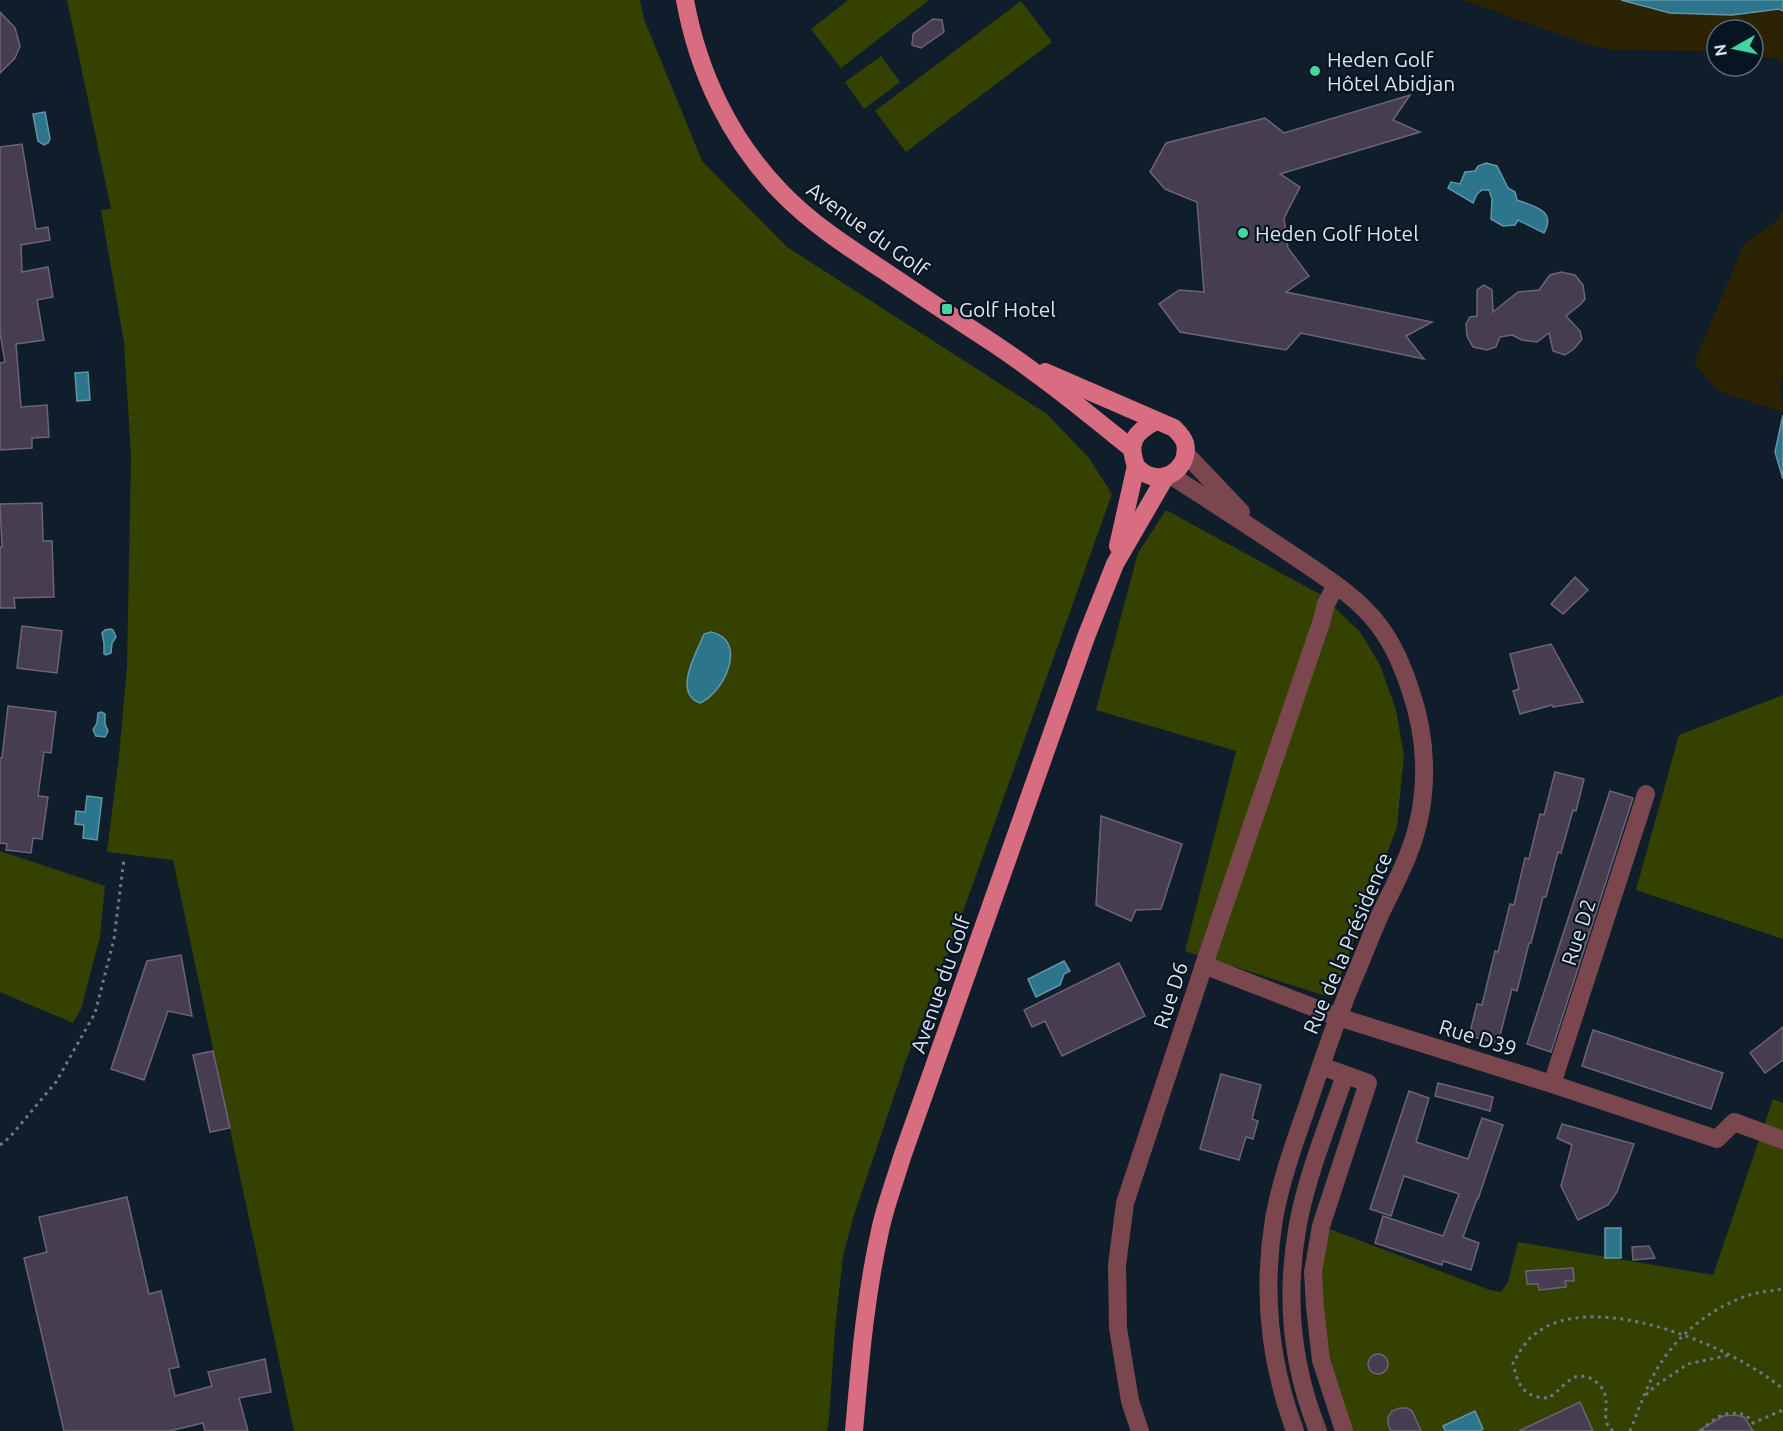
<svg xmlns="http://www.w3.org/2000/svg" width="1783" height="1431" font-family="Ubuntu,sans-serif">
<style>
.green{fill:#344100}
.sand{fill:#2c2303}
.water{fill:#2d758b;stroke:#6196a9;stroke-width:1.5}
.building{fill:#463d50;stroke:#6d6377;stroke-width:1.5}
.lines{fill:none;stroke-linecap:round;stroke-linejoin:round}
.path{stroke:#6c7784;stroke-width:3;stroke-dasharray:3 4.5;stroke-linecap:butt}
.minor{stroke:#7a474f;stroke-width:18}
.major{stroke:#d86d81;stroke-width:18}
.poi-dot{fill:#44d49f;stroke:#071522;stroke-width:2}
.labels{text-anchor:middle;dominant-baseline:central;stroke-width:4.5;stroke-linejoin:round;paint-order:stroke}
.poi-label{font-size:21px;fill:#dbe4ee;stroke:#071522;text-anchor:start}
.street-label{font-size:21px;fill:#dbe4ee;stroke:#071522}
</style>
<rect width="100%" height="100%" fill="#101e2c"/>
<g class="green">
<polygon points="67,0 640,0 644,19 702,161 787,247 1047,414 1089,458 1112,494 939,979 907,1058 853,1218 843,1256 835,1329 829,1419 827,1431 294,1431 173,860 107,852 119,756 127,667 131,456 124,342 101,210 111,209"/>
<polygon points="848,0 929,0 841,68 811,29"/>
<polygon points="1021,1 1052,42 906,152 875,111"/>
<polygon points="881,56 900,82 864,109 845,82"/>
<polygon points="1166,510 1323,596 1361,633 1380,665 1396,710 1404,755 1397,827 1332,998 1185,951 1236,751 1096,710 1138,553"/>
<polygon points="1783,695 1783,939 1636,890 1679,735"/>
<polygon points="0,851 105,886 100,937 81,1009 73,1023 0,992"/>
<polygon points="1773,1099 1783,1103 1783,1431 1350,1431 1327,1358 1320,1271 1327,1228 1490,1290 1501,1292 1508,1282 1518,1242 1713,1275"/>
</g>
<g class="sand">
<polygon points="1462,0 1621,0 1670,13 1732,15 1779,9 1783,11 1783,63 1775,58 1753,56 1753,30 1717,30 1717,52 1699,51 1612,50 1587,44"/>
<polygon points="1783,210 1783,375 1780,386 1783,412 1718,391 1694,363 1744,244 1777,221"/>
</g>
<g class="water">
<polygon points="1621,0 1783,0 1783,11 1779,9 1732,15 1670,13"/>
<polygon points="45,112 50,139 48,143 44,145 38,141 33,114"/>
<path d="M 1486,163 L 1497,166 L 1508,188 L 1515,192 L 1517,200 C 1533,206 1557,210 1544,233 L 1518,220 L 1515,225 L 1503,226 L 1491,219 L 1492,199 L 1489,190 L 1482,190 L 1477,194 L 1473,203 L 1448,188 L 1451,182 L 1460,184 L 1465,172 L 1475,171 L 1478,166 Z"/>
<polygon points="88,372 90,400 77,401 75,373"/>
<polygon points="1783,415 1783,479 1775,452"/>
<polygon points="110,629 113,630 116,637 112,643 111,653 106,655 104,654 104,643 102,633 105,630"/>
<path d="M 711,632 C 749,640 724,693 700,703 C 672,693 697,652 704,634 Z"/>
<polygon points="101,712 105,714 105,724 108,731 105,737 96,736 93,730 97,723 98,713"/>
<polygon points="87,796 102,798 97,840 83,838 84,825 75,824 76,811 85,812"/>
<polygon points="1064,961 1070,971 1064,974 1060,985 1036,997 1028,979"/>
<rect x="1605" y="1228" width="16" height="30"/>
<polygon points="1475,1411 1483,1429 1479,1431 1445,1431 1443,1426"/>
</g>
<g class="building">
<polygon points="0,12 15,28 20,46 15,58 0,73"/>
<polygon points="933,19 942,20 944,32 921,48 912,45 913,34"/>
<polygon points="1410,95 1393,120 1420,132 1280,174 1300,187 1284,218 1288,248 1309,276 1286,292 1432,322 1406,336 1424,359 1301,333 1286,350 1180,332 1159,304 1179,290 1204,292 1197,202 1165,189 1150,172 1166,143 1265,118 1284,133"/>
<polygon points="22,144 36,229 48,227 50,240 21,245 22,272 48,267 53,297 37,300 44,340 16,344 21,407 47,405 49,437 32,438 32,448 0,450 0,363 5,362 0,333 0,147"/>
<polygon points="1561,272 1575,275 1583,285 1585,299 1581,304 1566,316 1580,331 1582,339 1574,349 1565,355 1553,351 1549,333 1537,342 1522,340 1512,335 1500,337 1496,347 1487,350 1473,347 1467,336 1466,324 1470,317 1477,316 1477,290 1484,285 1492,290 1493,312 1518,292 1539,290 1550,275"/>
<polygon points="42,503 43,541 52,541 54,597 14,598 15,608 0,608 0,547 2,547 0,504"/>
<polygon points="1575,577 1588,590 1563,614 1551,604"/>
<polygon points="22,626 62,631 57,673 17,668"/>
<polygon points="1551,644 1583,702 1553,707 1552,705 1520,714 1513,691 1519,689 1510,654"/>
<polygon points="8,706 56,712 51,753 44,752 38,796 48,797 42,839 33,838 31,853 6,850 7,844 0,843 0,758 2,758"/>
<polygon points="1555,772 1584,779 1576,811 1573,810 1561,853 1558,852 1546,897 1543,897 1531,943 1529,943 1517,991 1512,989 1498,1043 1469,1036 1477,1004 1482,1005 1495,951 1498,952 1510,904 1514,905 1525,858 1529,859 1540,814 1544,815"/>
<polygon points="1610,791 1633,798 1551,1052 1527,1044"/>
<polygon points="1101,816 1182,844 1161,909 1136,910 1131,921 1096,905"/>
<polygon points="181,955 192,1016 168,1011 144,1080 111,1069 147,961"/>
<polygon points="1119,963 1145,1016 1062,1056 1045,1021 1032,1027 1024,1010"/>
<polygon points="1783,1027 1783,1060 1765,1073 1750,1053"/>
<polygon points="1593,1030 1723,1073 1711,1109 1582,1066"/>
<polygon points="213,1051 230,1128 210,1132 193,1055"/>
<polygon points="1221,1074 1261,1085 1252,1119 1258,1121 1253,1139 1246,1137 1239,1160 1200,1149"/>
<polygon points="1438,1083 1493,1097 1490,1111 1435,1096"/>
<polygon points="1409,1091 1429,1098 1416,1142 1468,1159 1482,1118 1503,1125 1478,1199 1477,1199 1463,1237 1479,1243 1471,1270 1443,1261 1442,1265 1375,1243 1383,1216 1443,1236 1459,1194 1404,1176 1391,1216 1370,1209"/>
<polygon points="1562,1124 1634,1144 1617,1192 1608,1205 1578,1220 1561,1186 1572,1145 1557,1138"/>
<polygon points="127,1197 149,1294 161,1291 179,1367 169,1369 175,1396 212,1386 208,1372 265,1359 271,1392 239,1398 248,1431 205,1431 203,1423 170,1431 64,1431 24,1258 47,1252 39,1217"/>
<polygon points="1649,1246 1655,1258 1633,1260 1632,1247"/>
<polygon points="1573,1268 1574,1281 1565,1281 1566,1287 1539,1290 1538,1284 1527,1284 1526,1271"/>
<circle cx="1378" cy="1364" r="10"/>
<polygon points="1580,1402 1593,1431 1519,1431"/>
<polygon points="1400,1408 1407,1408 1412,1411 1421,1431 1391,1431 1388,1424 1388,1417 1392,1411"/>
<polygon points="1735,1415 1744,1417 1753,1431 1698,1431 1723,1416"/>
</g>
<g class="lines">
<g class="path">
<polyline points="0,1145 10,1137 56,1082 95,1013 114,939 124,859"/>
<polyline points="1646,1395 1655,1386 1688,1364 1730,1355"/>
<path d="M 1613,1431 C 1600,1421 1609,1408 1605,1395 C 1602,1383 1587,1373 1575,1377 C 1569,1379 1556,1393 1549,1398 C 1524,1398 1518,1386 1513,1363 C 1519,1353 1525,1341 1535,1334 C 1593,1287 1734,1347 1783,1389"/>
<path d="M 1630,1431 C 1637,1414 1643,1396 1651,1380 C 1671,1340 1705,1311 1746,1296 C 1758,1292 1771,1291 1783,1289"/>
<path d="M 1701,1431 C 1716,1416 1725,1410 1746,1415 L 1753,1423 L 1783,1410"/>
</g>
<g class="minor">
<polyline points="1185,453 1241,512"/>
<path d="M 1170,475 C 1214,503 1257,531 1300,560 C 1328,579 1360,599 1380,627 C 1395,647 1404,670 1411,692 C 1429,745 1429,803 1408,855 C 1400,876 1389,895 1380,915 C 1370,937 1362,960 1352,982 C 1335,1023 1321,1065 1307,1107 C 1294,1144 1281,1180 1274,1219 C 1262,1292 1269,1361 1295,1431"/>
<polyline points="1204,965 1338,1017 1552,1084 1717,1139 1734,1122 1783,1140"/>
<polyline points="1321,1066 1368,1083 1321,1226 1313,1272 1315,1307 1321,1360 1344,1431"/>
<polyline points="1552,1084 1646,794"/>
<polyline points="1140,1431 1130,1401 1118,1328 1117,1265 1125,1203 1204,965 1321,623 1326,604 1336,585"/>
<path d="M 1318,1431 C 1291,1364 1285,1295 1298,1224 C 1307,1175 1329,1122 1345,1075"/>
</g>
<g class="major">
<path d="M 685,0 C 698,72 730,140 782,193 C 812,224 848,247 883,270 C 920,295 956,319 993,343 C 1041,375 1086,412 1131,448"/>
<path d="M 1045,372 L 1174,428 C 1179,433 1183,437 1185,443 C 1190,463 1171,482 1151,476 C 1145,475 1140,470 1136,466 C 1127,442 1135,432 1156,421"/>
<polyline points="1118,546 1136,466"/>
<path d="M 854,1431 C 860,1363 865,1298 880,1231 C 885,1206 895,1181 902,1157 L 1086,637 L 1115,564 L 1166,476"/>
</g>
</g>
<g class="poi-dot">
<circle cx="1315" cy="71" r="6"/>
<circle cx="1243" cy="233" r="6"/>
<rect x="941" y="303" width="12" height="12" rx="3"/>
</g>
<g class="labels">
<g class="poi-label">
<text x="1327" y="59">Heden Golf<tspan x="1327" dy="24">Hôtel Abidjan</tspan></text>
<text x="1255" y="233">Heden Golf Hotel</text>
<text x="959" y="309">Golf Hotel</text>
</g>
<g class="street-label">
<text transform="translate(868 229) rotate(36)">Avenue du Golf</text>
<text transform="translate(1578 932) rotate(-72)">Rue D2</text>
<text transform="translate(1347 943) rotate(-67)">Rue de la Présidence</text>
<text transform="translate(940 984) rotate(-71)">Avenue du Golf</text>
<text transform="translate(1170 995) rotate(-72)">Rue D6</text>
<text transform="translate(1478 1037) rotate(17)">Rue D39</text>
</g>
</g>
<g transform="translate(1735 48) rotate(261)"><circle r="28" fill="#071522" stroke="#5c6874" stroke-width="1.5"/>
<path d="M0-4.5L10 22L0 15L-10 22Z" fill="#44d49f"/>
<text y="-9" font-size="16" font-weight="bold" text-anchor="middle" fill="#dbe4ee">N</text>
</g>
</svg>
